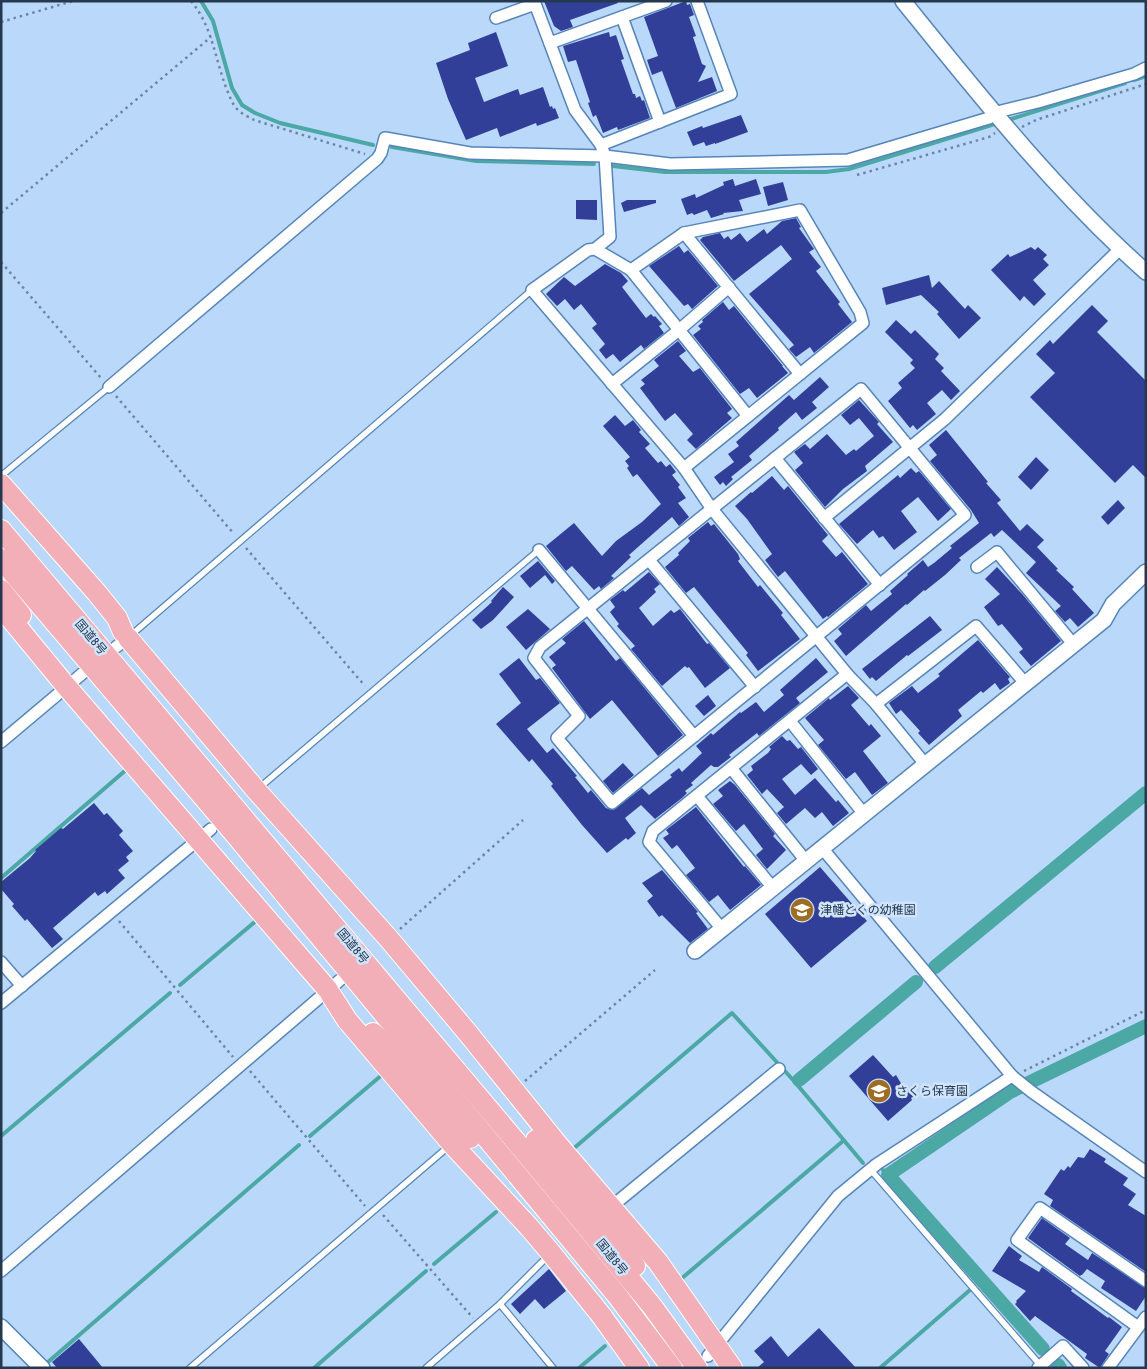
<svg xmlns="http://www.w3.org/2000/svg" width="1147" height="1369" font-family="'Asap Condensed','Noto Sans JP',sans-serif">
<style>
.lines{fill:none;stroke-linecap:round;stroke-linejoin:round}
.stream{stroke:#4ba8a5;stroke-width:4}
.canal{stroke:#4ba8a5;stroke-width:14}
.building{fill:#323f99}
.service-casing{stroke:#5685b9;stroke-width:8}
.minor-casing{stroke:#5685b9;stroke-width:14}
.tertiary-casing{stroke:#5685b9;stroke-width:18}
.trunk-casing{stroke:#fff;stroke-width:22}
.path{stroke:#6d86a2;stroke-width:2.5;stroke-dasharray:2.5 4;stroke-linecap:butt}
.service{stroke:#fff;stroke-width:5.5}
.minor{stroke:#fff;stroke-width:11}
.tertiary{stroke:#fff;stroke-width:15}
.trunk{stroke:#f2afb7;stroke-width:20}
.labels{text-anchor:middle;dominant-baseline:central;stroke-width:5;stroke-linejoin:round;paint-order:stroke}
.street-label{font-size:12px;fill:#24384f;stroke:#d0e4fb}
.poi-label{font-size:12px;fill:#24384f;stroke:#d0e4fb;text-anchor:start}
</style>
<rect width="100%" height="100%" fill="#bad8fa"/>
<g class="lines">
<g class="stream">
<polyline points="201,1 213,21 232,88 242,105 255,113 280,123 373,145"/>
<polyline points="1134,80 1146,76"/>
<polyline points="1005,121 1125,83"/>
<polyline points="392,147 476,161 594,164"/>
<polyline points="613,166 665,172 826,172 849,169 998,123"/>
<polyline points="1,878 127,769"/>
<polyline points="180,985 257,920"/>
<polyline points="794,1081 863,1163"/>
<polyline points="1,1136 170,993"/>
<polyline points="310,1136 383,1074"/>
<polyline points="573,1149 732,1013 794,1081 799,1080"/>
<polyline points="883,1170 888,1175"/>
<polyline points="434,1264 496,1212"/>
<polyline points="681,1279 843,1141"/>
<polyline points="979,1283 982,1280"/>
<polyline points="48,1362 299,1145"/>
<polyline points="314,1368 426,1271"/>
<polyline points="579,1368 605,1346"/>
<polyline points="880,1368 970,1290"/>
</g>
<g class="canal">
<polyline points="935,967 1146,793"/>
<polyline points="799,1080 916,982"/>
<polyline points="1043,1349 888,1175 1010,1092 1146,1026"/>
<polyline points="1058,1365 1060,1368"/>
</g>
</g>
<g class="building">
<polygon points="544,1 617,1 618,3 570,20 573,27 561,31 554,26"/>
<polygon points="686,1 687,5 690,4 694,15 689,17 696,36 693,37 702,64 706,66 698,82 712,77 717,91 676,108 662,71 652,75 647,60 658,56 644,17"/>
<polygon points="496,32 508,66 475,78 484,102 518,89 520,95 543,87 550,107 552,106 553,109 555,108 559,118 537,126 536,123 500,137 497,128 466,140 448,99 436,63 470,50 468,43"/>
<polygon points="609,32 610,37 616,35 624,59 621,60 633,94 635,94 636,98 640,96 642,101 644,100 650,118 618,130 617,127 603,133 596,115 593,117 588,103 590,102 576,60 568,62 563,46"/>
<polygon points="741,115 748,132 715,144 715,143 706,146 704,142 693,146 687,132 702,126 703,128"/>
<polygon points="733,179 735,186 756,179 761,194 739,200 743,211 723,213 724,214 711,218 707,210 694,215 692,213 687,215 681,199 695,194 696,198 724,185 723,182"/>
<polygon points="783,182 788,200 768,206 763,187"/>
<polygon points="576,200 597,200 597,220 576,219"/>
<polygon points="627,200 656,200 656,203 624,212 621,203"/>
<polygon points="796,218 801,227 799,228 814,249 809,252 821,267 816,271 840,302 838,304 852,322 814,353 810,347 796,357 789,349 794,345 749,294 792,259 781,245 734,281 700,240 703,237 720,233 724,239 728,236 731,240 740,233 747,242 764,229 767,234 782,221"/>
<polygon points="679,246 684,253 688,250 718,286 692,309 688,304 684,306 649,266"/>
<polygon points="1031,247 1035,250 1038,247 1047,255 1043,259 1049,265 1033,280 1046,294 1034,306 1024,296 1020,301 991,270 1008,254 1010,257"/>
<polygon points="605,264 621,273 628,281 622,287 646,318 651,314 654,317 655,316 662,324 659,326 664,333 644,349 641,345 620,362 613,354 606,359 599,350 605,344 592,328 597,324 581,304 574,310 565,299 557,306 546,294 564,277 575,286"/>
<polygon points="929,275 932,288 939,281 965,309 968,305 981,318 959,339 937,314 939,312 921,295 886,305 882,288"/>
<polygon points="723,302 729,310 734,306 783,366 782,366 788,373 757,398 749,388 740,394 693,335 701,329 698,326 703,322 702,320"/>
<polygon points="1092,305 1108,321 1097,332 1146,381 1146,478 1133,465 1115,483 1030,397 1055,373 1036,354 1050,340 1053,344"/>
<polygon points="896,320 911,334 915,330 939,354 935,359 944,368 941,371 960,391 951,400 942,390 927,403 936,414 917,430 913,425 910,428 888,401 902,388 898,383 915,368 910,363 913,360 885,332"/>
<polygon points="678,341 686,351 679,356 693,372 700,368 732,409 727,413 732,418 696,449 687,440 693,434 675,413 665,421 640,388 645,384 641,380 659,366 654,360"/>
<polygon points="820,377 829,387 812,402 817,408 802,420 796,412 778,428 779,430 749,456 752,460 731,477 733,479 726,486 723,482 720,485 714,477 734,462 728,454 739,446 736,442 789,395 794,400"/>
<polygon points="859,400 879,422 877,424 893,442 865,466 867,471 843,489 825,507 795,470 803,463 794,452 805,444 810,449 827,434 846,455 854,449 856,451 874,436 859,418 850,425 841,415"/>
<polygon points="615,415 625,426 633,420 641,430 639,432 650,444 645,448 658,463 661,461 666,467 670,464 676,472 672,475 680,485 678,487 686,498 678,503 689,517 679,526 672,517 629,555 631,557 611,576 614,578 601,589 599,586 594,590 572,566 566,571 546,546 574,523 602,556 616,541 642,522 661,504 637,474 633,477 627,468 629,466 625,461 630,457 603,426"/>
<polygon points="946,430 988,482 986,483 1001,500 997,503 1020,531 1027,524 1044,540 1037,547 1058,569 1056,570 1074,587 1072,589 1094,613 1078,627 1070,618 1065,622 1055,611 1061,606 1026,573 1036,562 1002,530 994,537 991,533 959,558 961,560 945,575 925,591 924,590 907,605 906,604 846,656 834,641 842,634 838,629 866,605 871,611 892,594 890,591 908,575 907,574 923,560 928,567 934,563 952,548 950,546 979,523 971,510 930,461 937,455 929,445"/>
<polygon points="1036,457 1049,470 1031,490 1018,477"/>
<polygon points="911,468 916,473 919,471 951,509 938,521 918,497 901,511 917,532 894,550 883,536 879,538 873,530 857,544 839,524 898,475 900,478"/>
<polygon points="772,476 784,490 788,486 828,535 822,541 836,557 842,552 868,584 828,617 827,616 823,619 785,571 778,577 765,560 772,554 747,519 735,506 751,492 752,493"/>
<polygon points="1118,500 1125,508 1108,525 1101,517"/>
<polygon points="708,522 711,526 714,524 738,554 740,559 738,561 758,587 760,585 783,613 781,615 800,639 758,671 746,655 748,653 694,587 686,593 665,567 679,555 678,553 690,541 688,538"/>
<polygon points="538,561 555,581 552,584 545,575 530,588 520,576"/>
<polygon points="997,567 1023,595 1061,641 1031,666 1019,652 1023,649 1002,624 998,626 984,607 1000,594 985,579"/>
<polygon points="649,572 660,584 654,589 656,592 639,608 653,626 671,610 674,613 680,609 707,644 709,643 730,668 705,688 689,667 687,668 685,666 662,686 631,649 635,646 617,626 619,624 610,612 615,607 610,600 623,590 625,592"/>
<polygon points="503,587 514,597 493,620 481,629 472,620 492,602 491,601"/>
<polygon points="528,609 550,629 526,650 506,627"/>
<polygon points="930,616 942,630 908,656 907,655 876,681 872,677 870,679 862,669"/>
<polygon points="584,621 616,661 620,658 683,735 658,756 612,700 590,719 552,668 556,665 549,657 566,643 562,639"/>
<polygon points="978,640 1010,677 1008,679 1010,683 1000,690 995,683 983,693 981,691 958,710 962,716 929,745 918,733 920,731 901,710 896,714 889,703 912,686 918,693 940,676 938,674"/>
<polygon points="519,658 536,680 540,678 560,703 527,729 547,753 553,748 577,776 575,777 588,793 591,790 606,808 613,810 642,788 649,795 672,777 670,775 679,768 682,772 702,753 696,746 711,733 713,735 740,712 741,713 756,702 764,712 784,695 780,690 816,658 828,672 796,698 800,703 759,736 757,733 729,755 731,757 718,767 714,767 711,765 691,783 693,785 685,791 687,793 682,798 655,819 641,805 625,818 636,833 628,840 626,838 607,853 582,825 551,786 553,784 532,759 529,762 496,724 521,703 499,674"/>
<polygon points="848,686 859,698 851,705 869,726 871,724 881,736 863,751 888,783 872,795 855,772 846,779 818,745 824,740 805,718 829,698 830,700"/>
<polygon points="708,695 716,706 704,716 695,706"/>
<polygon points="782,736 787,741 790,740 798,749 801,747 818,769 811,775 801,764 782,779 795,795 815,778 836,802 838,800 849,813 833,826 822,812 815,818 805,808 786,824 777,813 784,807 767,789 762,794 747,775 753,770 751,766 768,753 771,749 769,747"/>
<polygon points="623,763 634,775 613,793 603,781"/>
<polygon points="730,781 735,785 775,834 773,836 786,850 767,869 756,855 763,849 744,824 736,831 713,804 723,796 718,790"/>
<polygon points="94,803 104,815 107,813 123,831 119,835 133,851 126,857 129,861 118,870 125,878 107,894 105,891 98,896 95,892 53,928 63,939 52,948 27,919 25,921 12,906 14,904 1,889 1,882 30,858 36,851 35,850 61,828 63,829"/>
<polygon points="696,807 744,867 745,866 761,885 730,910 718,895 709,902 686,875 695,868 677,845 672,849 663,838 669,834 666,830"/>
<polygon points="820,867 867,921 811,968 765,914"/>
<polygon points="662,870 698,912 696,913 708,929 690,943 662,915 659,917 647,901 653,896 642,883"/>
<polygon points="873,1055 893,1077 896,1075 902,1085 904,1085 914,1096 911,1098 912,1100 888,1121 849,1076"/>
<polygon points="1090,1149 1106,1159 1104,1162 1128,1178 1123,1185 1136,1194 1128,1205 1146,1216 1146,1272 1050,1206 1053,1200 1044,1194 1061,1169 1064,1171 1068,1166 1070,1168 1078,1157 1084,1158"/>
<polygon points="1042,1218 1070,1238 1065,1244 1088,1260 1092,1253 1146,1288 1146,1296 1136,1311 1101,1288 1105,1281 1087,1269 1082,1275 1081,1275 1080,1276 1028,1238"/>
<polygon points="1009,1246 1022,1256 1019,1260 1039,1272 1042,1267 1072,1289 1071,1291 1108,1318 1109,1317 1122,1327 1105,1351 1109,1354 1100,1368 1085,1358 1087,1354 1035,1316 1030,1321 1015,1304 1017,1302 1016,1301 1026,1291 992,1271"/>
<polygon points="549,1269 566,1291 544,1309 535,1299 520,1314 511,1304"/>
<polygon points="819,1328 856,1368 757,1368 764,1362 754,1351 771,1336 788,1357"/>
<polygon points="79,1339 103,1368 57,1368 52,1362"/>
</g>
<g class="lines">
<g class="service-casing">
<g id="service">
<polyline points="1,476 109,387"/>
<polyline points="130,636 532,290"/>
<polyline points="259,788 539,550"/>
<polyline points="870,1169 1041,1366"/>
<polyline points="500,1304 553,1368"/>
<polyline points="190,1368 448,1147"/>
<polyline points="426,1368 500,1304 548,1256"/>
</g>
</g>
<g class="minor-casing">
<g id="minor">
<polyline points="534,1 575,110 601,145 605,156 610,237 595,249 588,250 532,290 684,468 712,509 847,674 876,704 925,764"/>
<polyline points="622,17 660,122"/>
<polyline points="496,18 535,4"/>
<polyline points="550,43 666,1"/>
<polyline points="601,145 731,94 697,1"/>
<polyline points="684,233 800,374"/>
<polyline points="595,249 631,270 748,416"/>
<polyline points="631,270 684,233 800,210 860,312 863,323 684,468"/>
<polyline points="612,384 679,330 729,287"/>
<polyline points="109,387 377,159 381,153 385,138 470,153 605,156 670,164 848,160 989,118 993,113 1038,102 1134,74 1146,68"/>
<polygon points="861,389 965,515 612,803 557,738 579,716 534,658 540,647"/>
<polyline points="775,458 880,585"/>
<polyline points="824,518 945,419 1120,249"/>
<polyline points="539,550 694,736"/>
<polyline points="649,560 755,687"/>
<polyline points="977,567 997,552 1074,645"/>
<polyline points="116,647 128,638 125,634"/>
<polyline points="876,704 976,626 1026,684"/>
<polyline points="790,721 864,814"/>
<polyline points="1,742 83,673"/>
<polyline points="731,768 806,861"/>
<polyline points="697,796 773,888"/>
<polyline points="822,848 1012,1076 1032,1092 1146,1172"/>
<polyline points="722,929 649,842 653,831 847,674"/>
<polyline points="1,962 22,986"/>
<polyline points="1,1003 211,829"/>
<polyline points="611,1207 779,1069"/>
<polyline points="1,1271 340,980"/>
<polyline points="1138,1327 1017,1240 1040,1208 1146,1281"/>
<polyline points="708,1356 838,1196 877,1164 1012,1076"/>
<polyline points="1038,1368 1063,1346 1083,1368"/>
<polyline points="1108,1368 1146,1317"/>
</g>
</g>
<g class="tertiary-casing">
<g id="tertiary">
<path d="M 903,1 C 979,95 1055,191 1146,272"/>
<polyline points="695,951 1104,620 1113,604 1146,572"/>
<polyline points="1,1327 42,1368"/>
</g>
</g>
<g class="trunk-casing">
<g id="trunk">
<polyline points="1,484 97,593 117,618 123,632"/>
<polyline points="1,530 523,1150 652,1306 697,1368"/>
<polyline points="1,559 234,833 616,1294 672,1368"/>
<polyline points="1,590 21,615"/>
<polyline points="1,607 66,686 328,990"/>
<polyline points="128,638 256,790 389,939 467,1032 558,1145 658,1262 732,1368"/>
<polyline points="331,995 347,1020 452,1144 529,1227 551,1253 601,1315 639,1368"/>
<polyline points="373,1033 385,1044 470,1138"/>
<polyline points="536,1140 604,1223 635,1266"/>
</g>
</g>
<g class="path">
<path d="M 191,1 C 213,27 215,60 227,90 C 230,97 232,104 238,110 C 242,114 249,117 254,120 L 365,154"/>
<polyline points="1,22 73,1"/>
<polyline points="1022,127 1036,120 1146,84"/>
<polyline points="857,175 989,137 995,133"/>
<polyline points="1,213 211,37"/>
<polyline points="1,262 101,378"/>
<polyline points="116,396 234,534"/>
<polyline points="246,548 365,686"/>
<polyline points="119,921 233,1057"/>
<polyline points="400,929 523,820"/>
<polyline points="250,1071 365,1206"/>
<polyline points="1024,1071 1146,1010"/>
<polyline points="525,1081 655,970"/>
<polyline points="383,1215 473,1318"/>
</g>
<use href="#service" class="service"/>
<use href="#minor" class="minor"/>
<use href="#tertiary" class="tertiary"/>
<use href="#trunk" class="trunk"/>
</g>
<defs>
<g id="school-disc" transform="scale(1.25)"><circle r="9.5" fill="#9e6c22" stroke="#d0e4fb"/><path d="M0-5L7-2L0 1L-7-2ZM-4 1L0 2.5L4 1V4Q0 6-4 4Z" fill="#fff"/></g>
</defs>
<g fill-rule="evenodd">
<use href="#school-disc" x="802" y="910"/>
<use href="#school-disc" x="879" y="1091"/>
</g>
<g class="labels">
<g class="street-label">
<text transform="translate(91 637) rotate(50)">国道8号</text>
<text transform="translate(353 946) rotate(50)">国道8号</text>
<text transform="translate(612 1257) rotate(51)">国道8号</text>
</g>
<g class="poi-label">
<text x="820" y="910">津幡とくの幼稚園</text>
<text x="896" y="1091">さくら保育園</text>
</g>
</g>
<rect width="1147" height="1369" fill="none" stroke="#24384f" stroke-width="5"/>
</svg>
